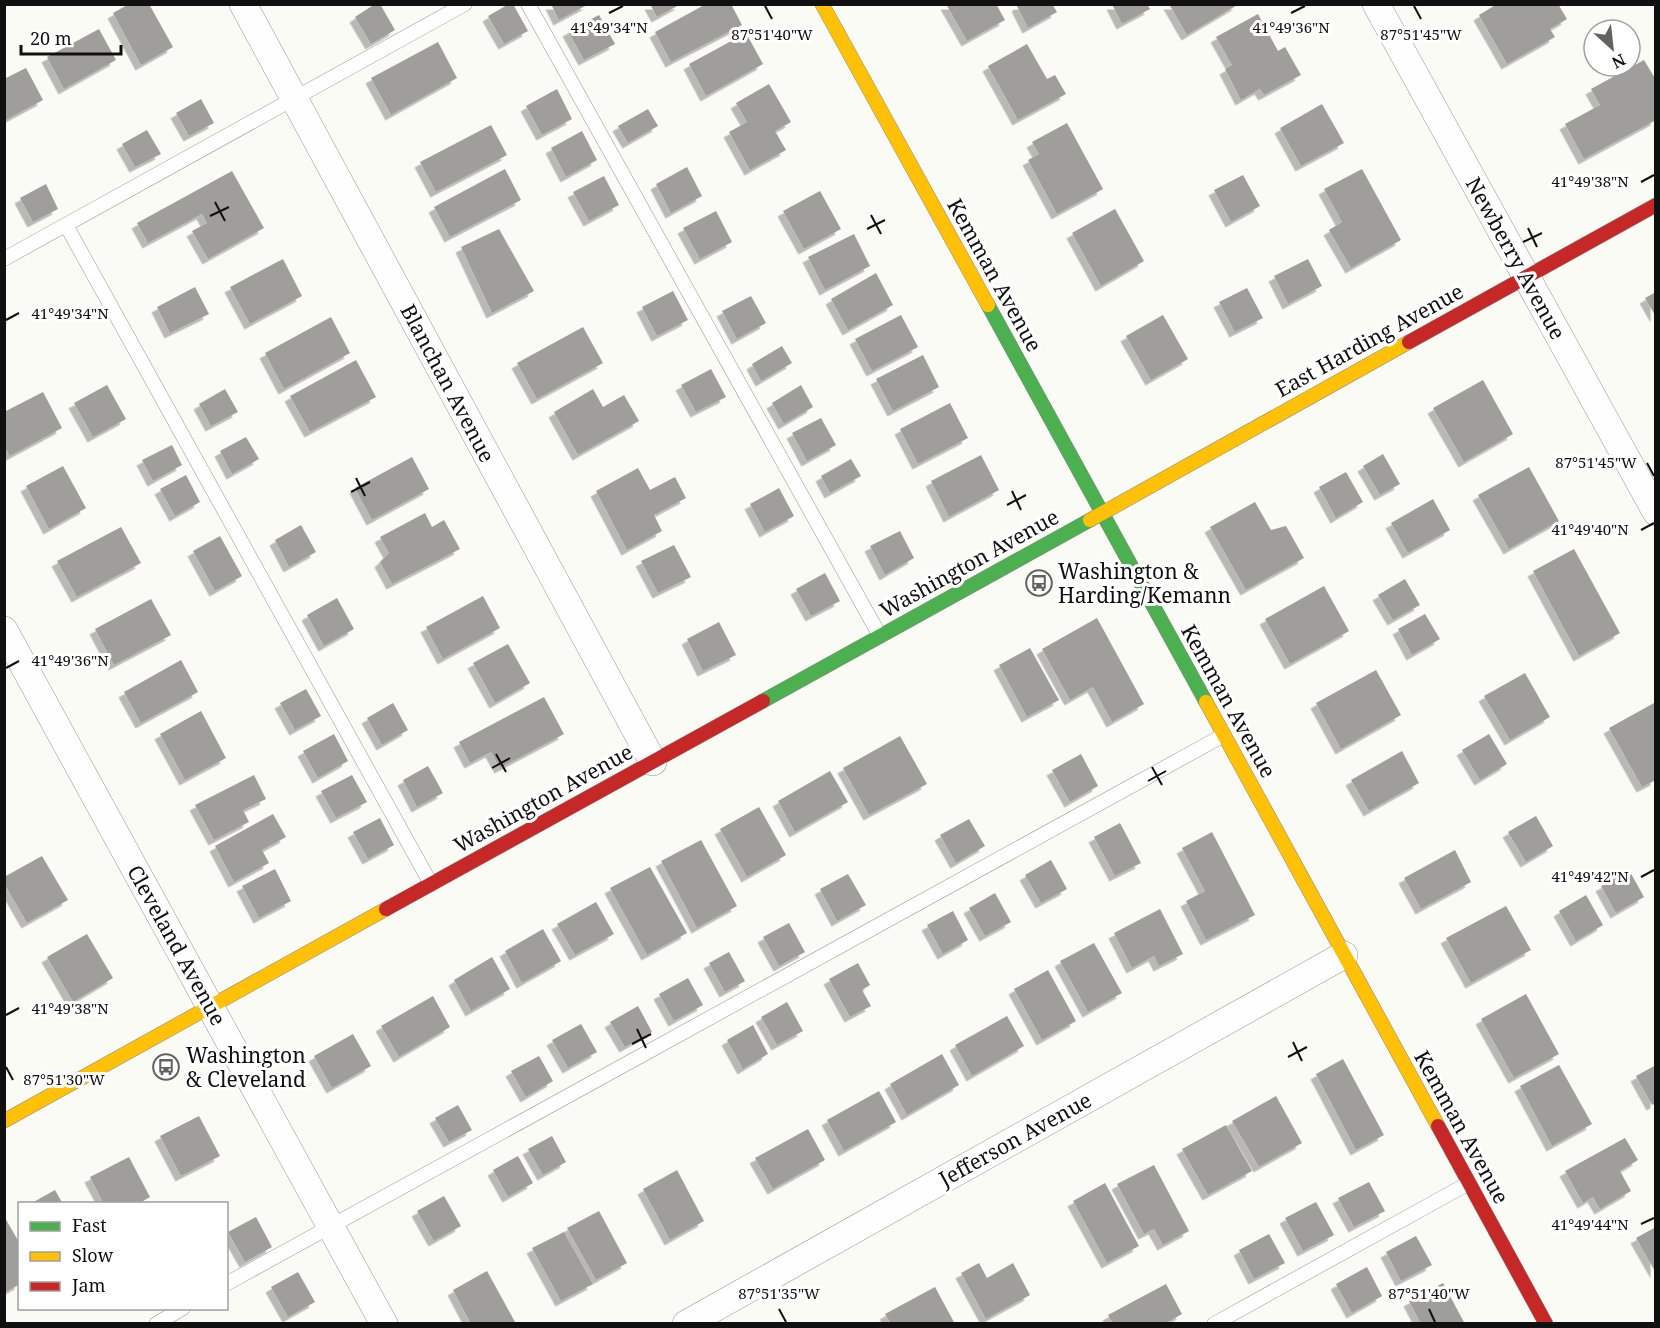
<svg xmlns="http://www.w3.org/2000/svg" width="1660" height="1328" font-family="'Noto Serif',serif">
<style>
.building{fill:#9f9e9b;filter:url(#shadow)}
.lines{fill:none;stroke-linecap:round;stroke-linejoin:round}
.lane-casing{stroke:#969694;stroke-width:15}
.street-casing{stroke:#969694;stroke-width:28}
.fast-casing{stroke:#8c8c8a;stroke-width:15}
.slow-casing{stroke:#8c8c8a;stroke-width:15}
.jam-casing{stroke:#8c8c8a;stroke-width:15}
.lane{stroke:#fefefe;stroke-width:14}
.street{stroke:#fefefe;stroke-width:27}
.fast{stroke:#4caf50;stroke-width:14}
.slow{stroke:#ffc107;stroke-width:14}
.jam{stroke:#c62828;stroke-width:14}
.ticks{fill:none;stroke:#101010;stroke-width:2}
.labels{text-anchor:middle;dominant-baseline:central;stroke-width:6;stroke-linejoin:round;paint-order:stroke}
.street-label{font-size:21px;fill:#101010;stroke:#fff}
.poi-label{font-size:21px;fill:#101010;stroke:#fff;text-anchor:start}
.ticks-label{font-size:15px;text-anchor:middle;fill:#101010;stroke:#fff;stroke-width:6;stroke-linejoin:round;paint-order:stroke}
</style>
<defs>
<filter id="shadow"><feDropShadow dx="-5.5" dy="5.5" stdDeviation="0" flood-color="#0004"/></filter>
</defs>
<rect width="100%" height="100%" fill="#fbfbf6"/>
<g class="building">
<polygon points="129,4 149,4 173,47 141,65 113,13"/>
<polygon points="375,4 380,4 395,30 371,44 355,17"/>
<polygon points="509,4 513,4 528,31 504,44 488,16"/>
<polygon points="551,4 589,4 559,20"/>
<polygon points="650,4 681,4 657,17"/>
<polygon points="706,4 731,4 742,25 671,62 655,32"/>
<polygon points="946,4 996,4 1005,20 967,41"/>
<polygon points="1020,4 1052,4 1057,12 1028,28 1017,6"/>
<polygon points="1112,4 1147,4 1150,9 1122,24"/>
<polygon points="1169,4 1239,4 1187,35"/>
<polygon points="1497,4 1558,4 1567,19 1550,29 1555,37 1507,64 1479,15"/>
<polygon points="1258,14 1278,51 1285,47 1301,75 1264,95 1260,89 1241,100 1225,69 1232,65 1216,37"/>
<polygon points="599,15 615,44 584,60 568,31"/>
<polygon points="99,29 116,60 64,89 47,57"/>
<polygon points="746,33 763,64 706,96 689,64"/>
<polygon points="438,42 457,78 391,115 371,78"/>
<polygon points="1027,44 1047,79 1055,75 1066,94 1018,120 988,66"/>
<polygon points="1644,60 1656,80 1656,120 1584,159 1565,124 1600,105 1591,89"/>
<polygon points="26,68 43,100 4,121 4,79"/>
<polygon points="769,84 791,122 775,131 786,150 750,170 729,132 747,122 736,103"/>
<polygon points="557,89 572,119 542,135 526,106"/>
<polygon points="201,99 214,123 189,136 176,113"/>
<polygon points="1322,104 1344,143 1301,166 1280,128"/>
<polygon points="648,109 658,126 628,143 618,126"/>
<polygon points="1067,123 1103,189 1057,214 1028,160 1039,154 1032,142"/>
<polygon points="491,125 507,155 436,192 420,162"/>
<polygon points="147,130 161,154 135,167 122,144"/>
<polygon points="582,131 597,160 566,177 551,148"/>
<polygon points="687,167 702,196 671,213 656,184"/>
<polygon points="505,169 521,200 450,237 434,207"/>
<polygon points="1362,169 1401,240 1351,268 1329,230 1342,222 1324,189"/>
<polygon points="232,171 264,228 208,259 192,231 207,223 202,214 148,243 137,223"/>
<polygon points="1243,175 1260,206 1231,222 1214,190"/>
<polygon points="604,176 619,205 589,221 573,192"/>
<polygon points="46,184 58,209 33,222 20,198"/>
<polygon points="820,191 841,229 804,249 783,211"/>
<polygon points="1115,209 1144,261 1101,286 1072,233"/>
<polygon points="716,211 732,242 700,259 683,228"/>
<polygon points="499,229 534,291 492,313 461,247"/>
<polygon points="854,234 870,266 825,290 808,257"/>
<polygon points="283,259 302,296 250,324 230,287"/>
<polygon points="1308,259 1322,286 1288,304 1274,276"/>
<polygon points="876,273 893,305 848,330 831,299"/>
<polygon points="195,287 209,314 170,333 157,307"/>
<polygon points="1247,288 1263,318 1235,332 1219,302"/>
<polygon points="673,291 688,320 657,336 642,307"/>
<polygon points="1656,292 1656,317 1645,298"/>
<polygon points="751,296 766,323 737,339 722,311"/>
<polygon points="901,315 918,347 872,371 855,339"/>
<polygon points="1163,315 1188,359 1151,380 1126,336"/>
<polygon points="331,317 350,353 284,389 265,353"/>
<polygon points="583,327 603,363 537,399 517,363"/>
<polygon points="782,346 792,363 761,381 752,364"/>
<polygon points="923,355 939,387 893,411 876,379"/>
<polygon points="356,360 376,397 310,432 290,396"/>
<polygon points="711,369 726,397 696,412 681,385"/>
<polygon points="1483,380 1513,434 1464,462 1433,408"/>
<polygon points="107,385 126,419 93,437 74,403"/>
<polygon points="801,385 813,407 784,424 772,403"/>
<polygon points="225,389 238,412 211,426 199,404"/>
<polygon points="593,389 603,407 624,395 639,421 578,455 554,412"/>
<polygon points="43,392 62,428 10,456 4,446 4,412"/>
<polygon points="950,403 968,438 918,464 900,429"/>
<polygon points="821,418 836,445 807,461 792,433"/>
<polygon points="246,437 259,459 232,474 220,451"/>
<polygon points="172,445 182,465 153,481 142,460"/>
<polygon points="1383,454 1400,484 1380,495 1363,466"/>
<polygon points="981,455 999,490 949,517 931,481"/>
<polygon points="412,457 429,489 372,520 355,488"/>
<polygon points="851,459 861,476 830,493 821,476"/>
<polygon points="63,466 86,508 49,529 26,486"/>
<polygon points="1529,467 1559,521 1509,549 1478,495"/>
<polygon points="638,468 650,490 675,477 686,498 654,515 662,531 627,550 596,491"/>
<polygon points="1346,472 1363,502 1336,518 1319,487"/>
<polygon points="186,475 200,502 175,516 160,489"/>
<polygon points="779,488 794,516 765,532 750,504"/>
<polygon points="1433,499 1450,530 1408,553 1391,523"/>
<polygon points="1255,502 1271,530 1286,526 1304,558 1246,590 1210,527"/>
<polygon points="425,513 432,527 444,520 460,549 392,584 380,562 389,553 380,537"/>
<polygon points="301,525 316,552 289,567 275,540"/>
<polygon points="121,527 141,563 77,597 57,561"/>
<polygon points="900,531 914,558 885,575 870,546"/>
<polygon points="220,536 242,576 215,591 193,551"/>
<polygon points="674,545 691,577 658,593 641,561"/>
<polygon points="1574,549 1620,633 1579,656 1533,571"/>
<polygon points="825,573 840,601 811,616 796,589"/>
<polygon points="1405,579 1420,605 1393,620 1378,595"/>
<polygon points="1324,586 1349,631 1290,664 1265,619"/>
<polygon points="483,596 500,628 443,659 426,627"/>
<polygon points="337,598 354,629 324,646 307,615"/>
<polygon points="151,599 171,635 114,665 95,629"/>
<polygon points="1425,614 1440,639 1412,655 1398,629"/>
<polygon points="1097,618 1144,704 1112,722 1093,687 1070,700 1042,649"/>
<polygon points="719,622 736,655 703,671 687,639"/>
<polygon points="508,644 530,683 495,703 473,663"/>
<polygon points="1030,648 1059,700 1027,717 999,665"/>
<polygon points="181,660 198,692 141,723 124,692"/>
<polygon points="1376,670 1401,715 1341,749 1316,703"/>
<polygon points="1525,673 1550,717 1510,740 1484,696"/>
<polygon points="306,689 321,716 295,730 280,703"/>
<polygon points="544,697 564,734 500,768 491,752 470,763 459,742"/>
<polygon points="393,703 408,730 382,745 367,718"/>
<polygon points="1654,703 1656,780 1642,787 1609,728"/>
<polygon points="201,711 226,758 185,780 160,734"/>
<polygon points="334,734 348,761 318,778 303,751"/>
<polygon points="1489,734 1507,764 1480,780 1462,750"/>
<polygon points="900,736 927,784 869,815 843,768"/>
<polygon points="1402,751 1419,783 1369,811 1351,780"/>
<polygon points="1081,754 1098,786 1070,802 1052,770"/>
<polygon points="428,766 443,793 417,807 403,780"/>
<polygon points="830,771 848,802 795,832 778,801"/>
<polygon points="254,775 266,799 243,810 249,822 214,840 195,805"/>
<polygon points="352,775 367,802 336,818 321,791"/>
<polygon points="759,807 786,855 747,877 720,829"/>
<polygon points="273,814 286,837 262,850 269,863 234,882 215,846"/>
<polygon points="1536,816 1553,846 1526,862 1508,832"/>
<polygon points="380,818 394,845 368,859 353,832"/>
<polygon points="969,819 985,846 956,863 940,835"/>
<polygon points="1120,823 1141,863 1115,876 1094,837"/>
<polygon points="1212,832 1255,915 1206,940 1186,901 1205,891 1182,848"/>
<polygon points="701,840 737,906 697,928 661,861"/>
<polygon points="1455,850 1471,882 1421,909 1404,878"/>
<polygon points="42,856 68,900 27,923 4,883 4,877"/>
<polygon points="1051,860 1067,889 1041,903 1025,875"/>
<polygon points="650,867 687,933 647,955 610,888"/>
<polygon points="275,869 291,901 259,918 242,886"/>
<polygon points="1629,870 1644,897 1616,913 1601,886"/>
<polygon points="848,874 866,905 837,921 820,889"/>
<polygon points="995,893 1011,922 985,936 969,908"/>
<polygon points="1586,895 1603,925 1576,941 1559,911"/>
<polygon points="596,902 614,934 575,955 557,924"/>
<polygon points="1506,906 1531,950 1471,983 1446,938"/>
<polygon points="1160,909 1183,954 1159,966 1154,956 1132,968 1114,933"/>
<polygon points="953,911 968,940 943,954 927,925"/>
<polygon points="789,923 805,952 779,966 763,937"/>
<polygon points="543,929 561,961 522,983 505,951"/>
<polygon points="87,934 113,978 73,1002 47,957"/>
<polygon points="1094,943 1122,993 1088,1012 1060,961"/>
<polygon points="729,952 745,981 725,992 709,963"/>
<polygon points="492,957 510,989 471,1011 454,980"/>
<polygon points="858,963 870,985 862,990 871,1006 850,1017 829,979"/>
<polygon points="1048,970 1076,1021 1042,1040 1014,989"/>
<polygon points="688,978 703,1005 674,1021 659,994"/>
<polygon points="1526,994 1559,1054 1514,1078 1481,1019"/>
<polygon points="433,996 450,1027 399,1057 381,1026"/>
<polygon points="787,1002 803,1031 777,1045 761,1017"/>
<polygon points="638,1006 652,1032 625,1047 610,1022"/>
<polygon points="1007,1016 1024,1046 972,1076 955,1045"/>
<polygon points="581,1024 597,1052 568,1068 552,1040"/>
<polygon points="753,1025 768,1054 743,1069 727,1040"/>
<polygon points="353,1034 371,1066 332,1088 314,1056"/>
<polygon points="942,1054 959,1085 907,1115 890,1084"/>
<polygon points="539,1056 553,1081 526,1097 511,1071"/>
<polygon points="1343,1059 1384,1135 1356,1150 1316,1074"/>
<polygon points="1559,1065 1592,1124 1552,1146 1520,1086"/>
<polygon points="1656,1065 1656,1103 1652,1105 1636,1076"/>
<polygon points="879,1091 896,1122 844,1151 827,1120"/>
<polygon points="1276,1096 1302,1143 1259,1167 1232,1121"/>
<polygon points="458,1105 472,1130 449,1142 435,1118"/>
<polygon points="199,1116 220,1156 181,1176 160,1136"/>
<polygon points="1226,1125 1252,1171 1208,1195 1182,1149"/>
<polygon points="808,1129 825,1160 773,1189 755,1158"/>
<polygon points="552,1136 566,1162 543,1175 528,1149"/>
<polygon points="1625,1138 1638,1160 1620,1171 1631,1191 1600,1209 1593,1197 1583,1203 1565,1171"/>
<polygon points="518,1156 533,1183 508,1197 493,1170"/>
<polygon points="129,1157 150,1197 138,1204 104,1204 90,1177"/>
<polygon points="1154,1165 1189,1231 1163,1245 1154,1229 1144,1234 1117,1184"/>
<polygon points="677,1170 704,1221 670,1240 643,1189"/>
<polygon points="1369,1182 1385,1211 1354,1227 1338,1198"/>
<polygon points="1105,1183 1139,1246 1107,1263 1073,1201"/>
<polygon points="55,1190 63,1204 30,1204"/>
<polygon points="444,1196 461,1226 434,1241 417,1211"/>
<polygon points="1316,1202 1334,1235 1303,1251 1285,1218"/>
<polygon points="599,1211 627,1263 596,1280 567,1228"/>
<polygon points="4,1216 20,1244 20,1284 4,1293"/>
<polygon points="256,1217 272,1247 245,1262 228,1232"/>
<polygon points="1656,1227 1656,1273 1636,1238"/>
<polygon points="564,1232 593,1284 561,1301 532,1248"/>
<polygon points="1269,1234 1285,1263 1254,1279 1239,1250"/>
<polygon points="1416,1236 1432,1265 1401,1281 1386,1252"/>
<polygon points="979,1263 987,1278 1013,1263 1030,1295 986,1319 961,1273"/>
<polygon points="1367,1267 1382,1296 1352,1313 1336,1284"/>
<polygon points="487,1271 515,1322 513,1324 471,1324 453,1290"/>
<polygon points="298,1272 315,1302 288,1317 271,1287"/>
<polygon points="1443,1283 1465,1324 1421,1324 1409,1301"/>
<polygon points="1166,1284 1182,1314 1164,1324 1113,1324 1108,1315"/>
<polygon points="935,1287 955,1324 891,1324 885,1314"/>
</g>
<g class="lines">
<g class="lane-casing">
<g id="lane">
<polyline points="528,4 880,636"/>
<polyline points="66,225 431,884"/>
<polyline points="4,259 465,4"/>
<polyline points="226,1284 1224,735"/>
<polyline points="156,1324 183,1308"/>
<polyline points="1214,1324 1469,1183"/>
</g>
</g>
<g class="street-casing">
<g id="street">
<polyline points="243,4 653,762"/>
<polyline points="1376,4 1656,512"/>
<polyline points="4,630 384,1324"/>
<polyline points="686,1324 1344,955"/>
</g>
</g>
<g class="fast-casing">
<g id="fast">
<polyline points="988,305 1206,702"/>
<polyline points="763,701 1090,520"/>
</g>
</g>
<g class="slow-casing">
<g id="slow">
<polyline points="822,4 988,305"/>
<polyline points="1090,520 1409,342"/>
<polyline points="1206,702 1438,1126"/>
<polyline points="4,1121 386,909"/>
</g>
</g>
<g class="jam-casing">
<g id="jam">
<polyline points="1409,342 1656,205"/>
<polyline points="386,909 763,701"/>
<polyline points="1438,1126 1546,1324"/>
</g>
</g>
<use href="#lane" class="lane"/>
<use href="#street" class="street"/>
<use href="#fast" class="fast"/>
<use href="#slow" class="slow"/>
<use href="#jam" class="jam"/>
</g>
<path class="ticks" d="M 765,6 L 772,19M 1414,6 L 1421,19M 609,13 L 623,6M 1291,13 L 1305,6M 1641,182 L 1654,175M 215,202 L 225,221M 871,215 L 881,234M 210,216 L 229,207M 1528,228 L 1537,247M 867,229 L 885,220M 1523,242 L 1542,233M 6,320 L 19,313M 1647,463 L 1654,476M 356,478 L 365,496M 1012,491 L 1021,510M 351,492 L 370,482M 1007,505 L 1026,495M 1641,530 L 1654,523M 6,668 L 19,661M 496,754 L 506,772M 1152,767 L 1162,785M 492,768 L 510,758M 1148,781 L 1166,771M 1641,877 L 1654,870M 6,1015 L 19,1008M 637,1029 L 646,1048M 1293,1042 L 1302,1061M 632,1044 L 651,1034M 1288,1057 L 1307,1047M 6,1067 L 13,1080M 1641,1224 L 1654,1218M 779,1309 L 786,1322M 1429,1309 L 1435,1322"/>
<defs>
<g id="bus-ring" transform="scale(1.35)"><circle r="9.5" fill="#fff" stroke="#626260" stroke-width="1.5"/><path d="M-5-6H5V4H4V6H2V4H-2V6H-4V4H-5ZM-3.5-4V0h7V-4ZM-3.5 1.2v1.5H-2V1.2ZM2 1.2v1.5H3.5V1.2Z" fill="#626260"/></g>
</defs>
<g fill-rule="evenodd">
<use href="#bus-ring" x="1039" y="583"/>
<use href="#bus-ring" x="166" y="1067"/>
</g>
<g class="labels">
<g class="street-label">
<text transform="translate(1516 258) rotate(61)">Newberry Avenue</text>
<text transform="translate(995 275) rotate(61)">Kemman Avenue</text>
<text transform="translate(1369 340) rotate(-29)">East Harding Avenue</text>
<text transform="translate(448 383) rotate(62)">Blanchan Avenue</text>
<text transform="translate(969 563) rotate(-29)">Washington Avenue</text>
<text transform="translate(1229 701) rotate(61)">Kemman Avenue</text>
<text transform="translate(543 798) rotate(-29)">Washington Avenue</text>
<text transform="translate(177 945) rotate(61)">Cleveland Avenue</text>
<text transform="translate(1462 1127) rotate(61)">Kemman Avenue</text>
<text transform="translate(1015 1139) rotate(-29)">Jefferson Avenue</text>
</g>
<g class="poi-label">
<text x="1058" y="571">Washington &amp;<tspan x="1058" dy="24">Harding/Kemann</tspan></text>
<text x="186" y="1055">Washington<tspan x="186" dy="24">&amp; Cleveland</tspan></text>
</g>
</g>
<g class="ticks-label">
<text x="609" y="33">41°49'34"N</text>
<text x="1291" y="33">41°49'36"N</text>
<text x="772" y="40">87°51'40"W</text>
<text x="1421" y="40">87°51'45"W</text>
<text x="1590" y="187">41°49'38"N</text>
<text x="70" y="319">41°49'34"N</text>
<text x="1596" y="468">87°51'45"W</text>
<text x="1590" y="535">41°49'40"N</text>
<text x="70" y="666">41°49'36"N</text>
<text x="1590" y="882">41°49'42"N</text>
<text x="70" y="1014">41°49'38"N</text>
<text x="64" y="1085">87°51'30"W</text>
<text x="1590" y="1230">41°49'44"N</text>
<text x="779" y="1299">87°51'35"W</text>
<text x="1429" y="1299">87°51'40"W</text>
</g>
<rect width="1660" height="1328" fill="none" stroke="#101010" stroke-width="12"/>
<rect x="18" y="1202" width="210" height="108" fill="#ffffff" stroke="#9f9f9f" stroke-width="1.5"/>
<rect x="30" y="1222" width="30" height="9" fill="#4caf50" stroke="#9f9f9f" stroke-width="1.5"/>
<text x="72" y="1232" font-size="18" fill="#101010">Fast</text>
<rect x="30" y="1252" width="30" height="9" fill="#ffc107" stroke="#9f9f9f" stroke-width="1.5"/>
<text x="72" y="1262" font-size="18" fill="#101010">Slow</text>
<rect x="30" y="1282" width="30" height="9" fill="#c62828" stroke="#9f9f9f" stroke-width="1.5"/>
<text x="72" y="1292" font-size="18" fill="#101010">Jam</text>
<g transform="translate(1612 48) rotate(153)"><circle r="28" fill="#ffffff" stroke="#9f9f9f" stroke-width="1.5"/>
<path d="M0-4.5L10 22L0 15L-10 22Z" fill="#626260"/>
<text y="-9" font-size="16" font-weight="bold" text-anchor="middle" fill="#101010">N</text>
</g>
<path d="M21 45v9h100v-9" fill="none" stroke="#101010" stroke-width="3"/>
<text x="30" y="45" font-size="18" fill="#101010" stroke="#ffffff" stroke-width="4.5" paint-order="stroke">20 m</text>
</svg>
